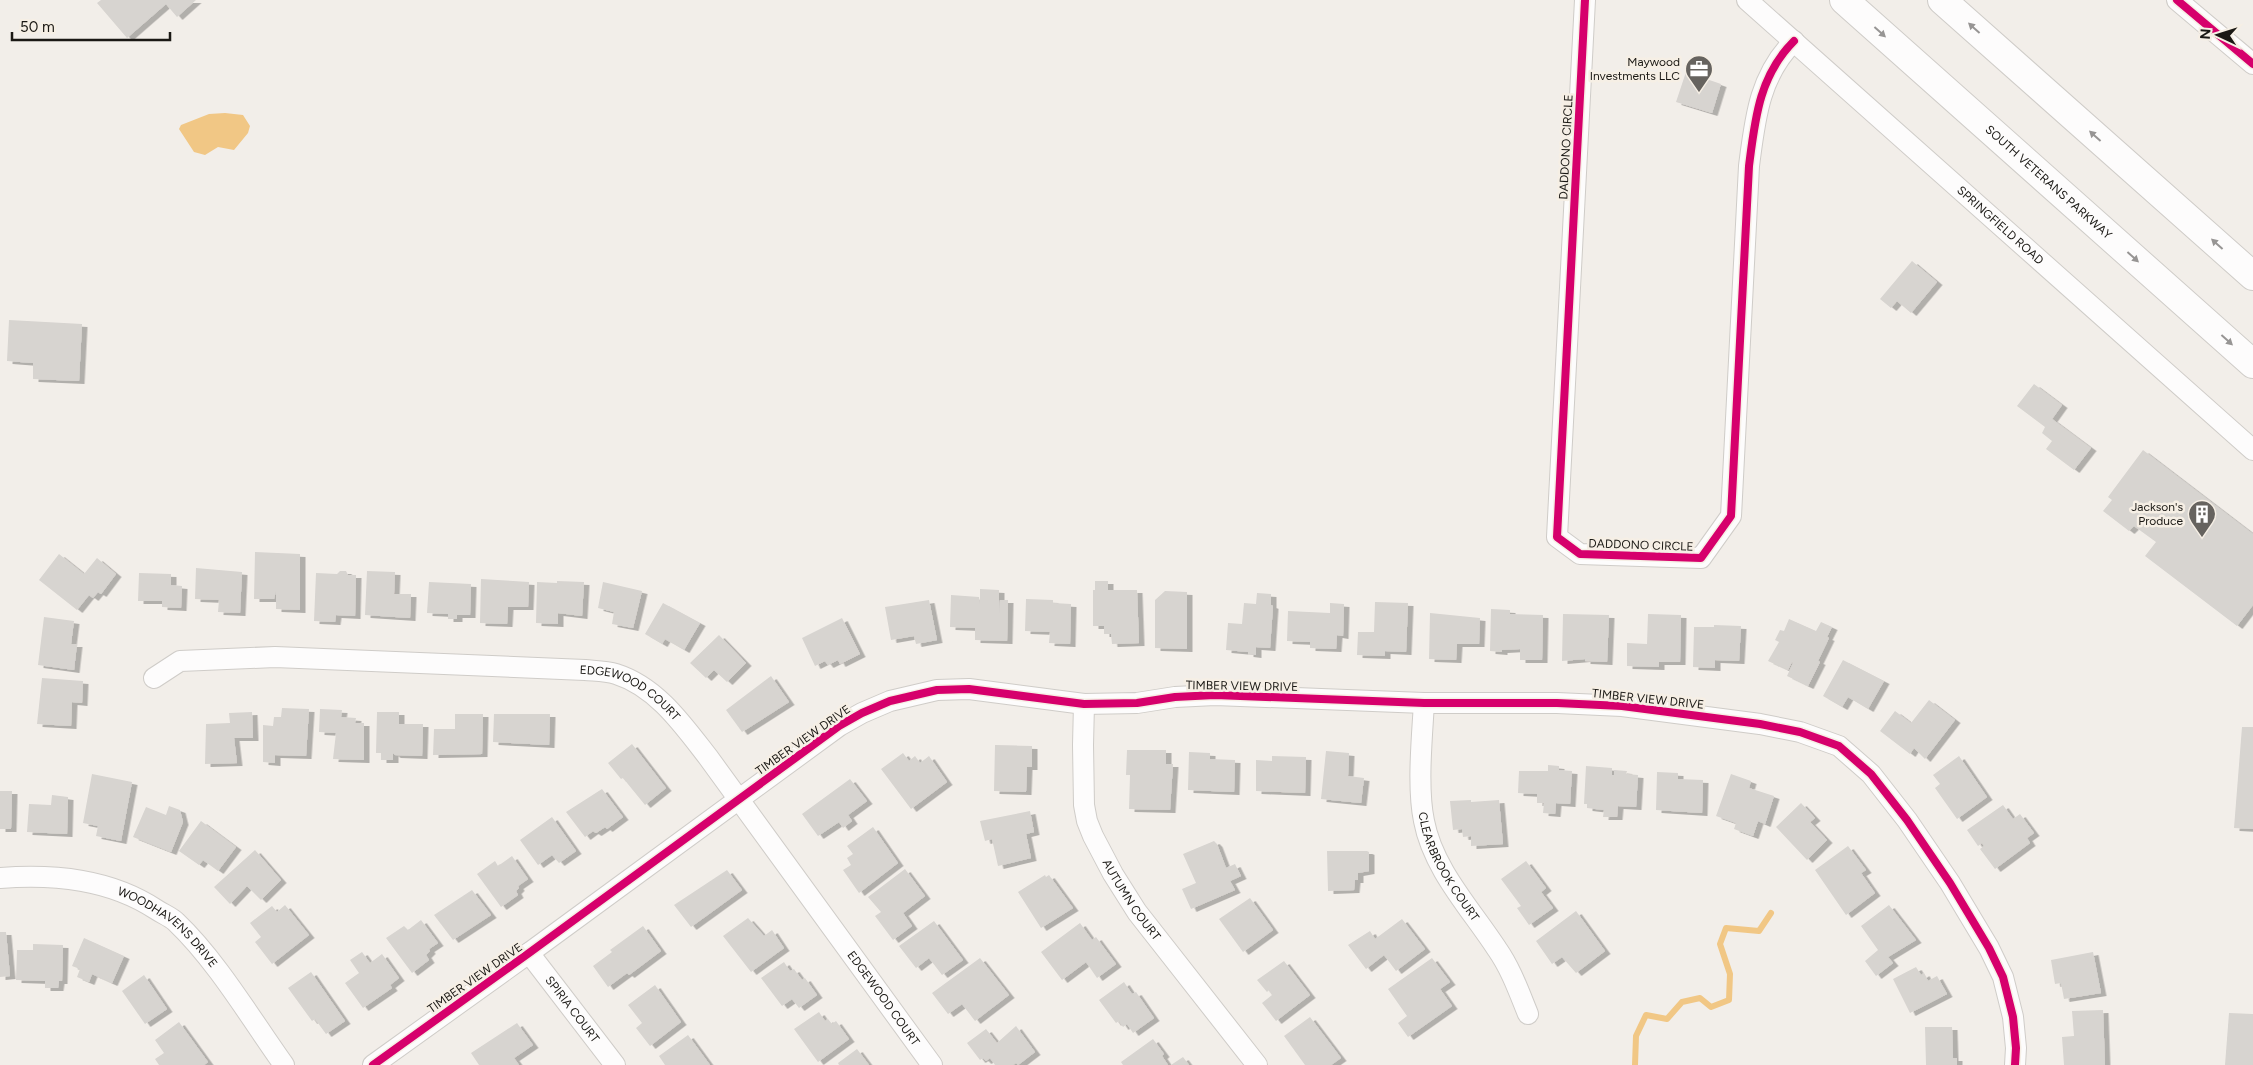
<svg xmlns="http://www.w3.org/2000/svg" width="2253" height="1065" font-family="Figtree,sans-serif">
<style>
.water{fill:#f1c785}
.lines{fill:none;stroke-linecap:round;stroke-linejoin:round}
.stream{stroke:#f1c785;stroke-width:6}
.building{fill:#d7d4d0;filter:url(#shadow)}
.minor-casing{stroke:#cfccc8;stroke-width:22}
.trunk-casing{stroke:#cfccc8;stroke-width:30}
.minor{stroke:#fdfcfc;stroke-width:20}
.trunk{stroke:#fdfcfc;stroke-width:28}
.cycleway-casing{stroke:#f6efe5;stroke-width:11}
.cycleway{stroke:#d6006c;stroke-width:8}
.oneway{fill:#979594}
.labels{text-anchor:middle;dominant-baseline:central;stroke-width:5;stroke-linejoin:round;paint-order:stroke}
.poi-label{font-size:12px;fill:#1a1814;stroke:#f6efe5;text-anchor:end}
.street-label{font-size:12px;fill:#1a1814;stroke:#f6efe5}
</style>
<defs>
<filter id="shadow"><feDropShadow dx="5.5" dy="3" stdDeviation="0" flood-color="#0004"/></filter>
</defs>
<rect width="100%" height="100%" fill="#f2eee9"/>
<polygon class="water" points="225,113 243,115 250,126 248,133 234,150 218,147 205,155 194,152 179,129 181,125 209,114"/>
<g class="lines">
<polyline class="stream" points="1635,1065 1636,1036 1646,1015 1667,1019 1682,1002 1700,998 1711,1007 1729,1000 1730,974 1720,944 1726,928 1759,931 1771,913"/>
</g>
<g class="building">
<polygon points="101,0 196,0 177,17 166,4 127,38 97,3"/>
<polygon points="1686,72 1721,84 1712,113 1676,102"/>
<polygon points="1912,261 1937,282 1911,313 1897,301 1891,308 1880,299"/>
<polygon points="9,320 82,324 79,381 33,379 33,363 7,361"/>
<polygon points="2034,384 2062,405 2052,419 2091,448 2074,470 2046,449 2052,441 2042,433 2045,427 2017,406"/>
<polygon points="2143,450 2253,534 2253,605 2237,626 2145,556 2156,542 2134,526 2129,531 2103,511 2112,500 2108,497"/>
<polygon points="255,552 300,554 300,610 276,609 276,591 274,599 254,599"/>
<polygon points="59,554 84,574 97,558 116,574 101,594 98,592 93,598 89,595 77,610 39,580"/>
<polygon points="196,568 242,572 240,613 218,612 219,600 195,599"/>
<polygon points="340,571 346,571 348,575 356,575 355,616 336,615 335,622 314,621 316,573 337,574"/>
<polygon points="367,571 395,572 394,594 411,594 410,618 365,615"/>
<polygon points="139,573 171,574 171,585 182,586 181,608 162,607 162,601 138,601"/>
<polygon points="481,579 529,582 528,607 508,607 507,624 480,623"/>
<polygon points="557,581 584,582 582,616 558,613 558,624 536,623 537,582 557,583"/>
<polygon points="1095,581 1108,581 1108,590 1137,590 1139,643 1112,644 1111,634 1104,634 1104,626 1093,626 1093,590 1095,590"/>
<polygon points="429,582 471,584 470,615 457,615 457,619 448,619 448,614 427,613"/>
<polygon points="603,582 642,591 633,628 612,624 614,612 598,608"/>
<polygon points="980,589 999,590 999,613 1000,600 1008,600 1007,641 975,640 975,628 950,627 951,595 979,597 980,604"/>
<polygon points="1165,591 1187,592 1187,649 1155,648 1155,600"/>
<polygon points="1257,593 1271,594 1271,605 1273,606 1270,648 1256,647 1256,655 1248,654 1248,652 1226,650 1228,623 1242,624 1244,603 1256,604"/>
<polygon points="1026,599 1053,600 1053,603 1071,604 1070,644 1049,643 1050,632 1025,631"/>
<polygon points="929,600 937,640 916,644 914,636 891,640 885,607"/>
<polygon points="1375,602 1408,603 1406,652 1385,651 1385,656 1357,655 1358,632 1374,632"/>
<polygon points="663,603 700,623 684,650 665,639 662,644 645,634"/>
<polygon points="1330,603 1344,604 1343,636 1337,635 1336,649 1310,648 1310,642 1287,641 1288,611 1330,613"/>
<polygon points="1491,609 1510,610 1510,614 1543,615 1542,660 1520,660 1520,649 1502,650 1502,652 1490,651"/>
<polygon points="1430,613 1480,618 1479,644 1457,644 1456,660 1429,659"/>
<polygon points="1563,614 1609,615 1607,662 1585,661 1585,659 1562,661"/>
<polygon points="1648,614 1681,615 1680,662 1659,662 1659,667 1627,666 1627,643 1647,644"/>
<polygon points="44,617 74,621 71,644 77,644 74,670 38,665"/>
<polygon points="842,618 860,654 840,664 838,660 828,665 825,661 815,666 802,638"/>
<polygon points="1789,619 1816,631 1821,622 1832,627 1827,637 1829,638 1818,661 1820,662 1808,686 1787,676 1793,663 1792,662 1788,670 1768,661 1779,642 1775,640 1780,630 1784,631"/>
<polygon points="1714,625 1741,626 1739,661 1715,660 1715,668 1693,667 1694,627 1714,627"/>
<polygon points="719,635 746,663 727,682 714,670 706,678 690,663"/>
<polygon points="1843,660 1884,681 1868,709 1848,697 1842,707 1823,696"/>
<polygon points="771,676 789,702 742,732 726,710"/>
<polygon points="42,678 83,681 82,703 72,702 71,726 37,724"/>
<polygon points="1929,700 1955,720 1925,759 1914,748 1910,754 1880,731 1895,711 1911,723"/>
<polygon points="282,708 309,709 306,756 275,755 275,763 263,762 263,725 273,726 274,717 281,717"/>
<polygon points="320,709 342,710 341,717 356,718 355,723 364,723 364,760 333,759 336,733 319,732"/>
<polygon points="252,712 253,738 234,738 237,763 205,764 206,724 230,723 229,713"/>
<polygon points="377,712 399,712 399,724 423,724 422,756 395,755 393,753 393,760 381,760 381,753 376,753"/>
<polygon points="455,714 483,714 482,754 433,755 434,729 455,729"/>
<polygon points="494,714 550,714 549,745 493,742"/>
<polygon points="2242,727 2253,727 2253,829 2234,828"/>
<polygon points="632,744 666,788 645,805 623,778 621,779 608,763"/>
<polygon points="995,745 1032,746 1032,767 1027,767 1026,792 994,791"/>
<polygon points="1127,750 1166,750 1166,764 1173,764 1170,810 1129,809 1130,775 1126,775"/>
<polygon points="1326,751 1349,753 1348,776 1364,778 1361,803 1321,799"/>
<polygon points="1189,752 1210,753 1210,759 1235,760 1234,792 1188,790"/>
<polygon points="903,753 909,761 915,756 920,763 929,756 947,782 911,809 881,769"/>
<polygon points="1272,756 1306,757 1305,793 1256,791 1256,760 1272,761"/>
<polygon points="1959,756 1987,797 1957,819 1935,788 1940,784 1933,775"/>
<polygon points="1548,765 1559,766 1559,770 1572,771 1570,804 1556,803 1555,814 1543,813 1544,803 1537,803 1537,794 1518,793 1519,771 1548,771"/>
<polygon points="1586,766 1612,768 1612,775 1614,775 1614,770 1627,771 1626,774 1638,775 1636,807 1618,806 1617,817 1603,817 1604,810 1587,808 1587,804 1584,804"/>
<polygon points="1657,772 1678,773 1678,779 1703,780 1702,813 1656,810"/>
<polygon points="92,774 132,782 121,841 96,836 98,826 83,823"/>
<polygon points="1731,774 1751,781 1749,788 1774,796 1765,824 1758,821 1753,836 1734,829 1736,823 1716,816"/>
<polygon points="850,779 867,801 848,815 852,821 843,828 839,822 818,836 802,814"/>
<polygon points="602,789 623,817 607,829 605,827 596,833 593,831 585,837 566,812"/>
<polygon points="0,791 12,791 11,829 0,829"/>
<polygon points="52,795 68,797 67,834 27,832 29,804 51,805"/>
<polygon points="1471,800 1471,802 1499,800 1503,844 1471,846 1471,836 1463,837 1462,829 1453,830 1450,801"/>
<polygon points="1801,803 1815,818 1810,822 1827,840 1807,860 1776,827"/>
<polygon points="2003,805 2013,819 2020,814 2034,833 2027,838 2030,843 1995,869 1980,849 1984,846 1982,843 1978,846 1967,830"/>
<polygon points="169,806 180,810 183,822 171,852 133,837 146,807 166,815"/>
<polygon points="1030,811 1034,832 1026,834 1031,858 998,866 992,839 985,841 980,821"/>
<polygon points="552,817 576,851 559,863 552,855 538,865 520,840"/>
<polygon points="201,821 236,847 218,871 203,860 199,865 179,851"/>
<polygon points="873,827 898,863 859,893 843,870 851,865 847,858 853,854 847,846"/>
<polygon points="1214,841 1217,844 1226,868 1235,864 1241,876 1230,881 1235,890 1191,909 1182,889 1196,883 1183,854"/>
<polygon points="1848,846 1866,870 1861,873 1875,893 1846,915 1815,870"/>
<polygon points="255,850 281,880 261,900 247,886 230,904 214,887"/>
<polygon points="1327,851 1367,851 1369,852 1369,871 1358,873 1358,880 1355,880 1354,890 1328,891"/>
<polygon points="512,856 528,879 518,886 519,888 516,891 518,895 501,907 477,874 495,861 498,866"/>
<polygon points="1526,861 1546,888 1541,892 1553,908 1529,925 1517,908 1521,906 1501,879"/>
<polygon points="905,869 925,896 903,913 912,926 893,940 875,916 881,912 868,897"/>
<polygon points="727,870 742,890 691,927 674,905"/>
<polygon points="1045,875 1046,877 1049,875 1073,908 1041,928 1018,892"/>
<polygon points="472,890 491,915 453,940 434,915"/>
<polygon points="1250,898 1273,930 1243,952 1219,919"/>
<polygon points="285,905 309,935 272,964 255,942 261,937 250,923 272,906 277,912"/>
<polygon points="1889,905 1916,940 1888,957 1893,963 1876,976 1865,961 1878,950 1861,926"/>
<polygon points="1576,911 1605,951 1576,973 1562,957 1552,964 1536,941"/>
<polygon points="748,918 764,936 772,930 784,948 751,972 723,936"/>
<polygon points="1402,919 1425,949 1396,971 1384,955 1366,969 1348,945 1370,931 1375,939"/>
<polygon points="421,920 438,943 429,949 430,951 426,955 429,960 412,973 386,938 404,926 408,930"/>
<polygon points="934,921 963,960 942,975 929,958 916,968 899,946"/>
<polygon points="1080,923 1092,940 1096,937 1116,964 1097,978 1086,962 1062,980 1041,952"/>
<polygon points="643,926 661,951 629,975 627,973 608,987 593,966 612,952 610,950"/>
<polygon points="0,932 6,932 10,976 0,977"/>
<polygon points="84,938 124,956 112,983 92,974 89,982 77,977 80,969 72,966"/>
<polygon points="33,944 63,945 62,981 59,981 58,988 45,988 45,981 16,980 17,950 33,950"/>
<polygon points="362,952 370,963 382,954 399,978 390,985 392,988 363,1008 345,983 359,973 350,960"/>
<polygon points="2093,952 2101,993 2064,999 2061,983 2055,984 2051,960"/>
<polygon points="980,958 1009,995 975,1021 962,1004 948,1014 932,993"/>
<polygon points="1432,958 1450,982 1440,989 1452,1006 1408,1037 1398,1023 1407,1016 1388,989"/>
<polygon points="1284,961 1310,995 1276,1021 1262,1003 1272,995 1269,990 1267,992 1257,980"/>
<polygon points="784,962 790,971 794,969 802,980 805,978 817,995 799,1008 792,999 782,1006 761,978"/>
<polygon points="1916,967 1921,975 1924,973 1928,981 1937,976 1947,994 1910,1013 1893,979"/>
<polygon points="311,972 345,1021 326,1034 315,1019 312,1021 288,988"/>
<polygon points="144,975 167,1009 145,1024 122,991"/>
<polygon points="1124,982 1132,994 1136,992 1154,1018 1133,1033 1127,1024 1123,1027 1119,1021 1116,1023 1099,1000"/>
<polygon points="655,985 681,1022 650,1046 636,1028 642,1023 628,1005"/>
<polygon points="2103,1010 2105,1065 2064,1065 2062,1037 2074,1036 2072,1011"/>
<polygon points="819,1012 825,1021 828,1019 832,1024 836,1021 849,1039 818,1062 794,1029"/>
<polygon points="2229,1013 2253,1014 2253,1065 2225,1065"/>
<polygon points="1310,1017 1341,1058 1331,1065 1305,1065 1284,1036"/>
<polygon points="179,1022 208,1062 204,1065 159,1065 155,1059 164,1053 155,1040"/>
<polygon points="517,1023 533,1045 514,1058 519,1065 479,1065 471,1053"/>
<polygon points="1016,1026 1035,1052 1018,1065 1016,1063 1013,1065 995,1065 990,1058 986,1061 983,1058 980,1060 967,1043 986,1029 997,1043"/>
<polygon points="1925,1027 1952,1027 1953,1058 1957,1058 1957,1065 1926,1065"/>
<polygon points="688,1035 710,1065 665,1065 659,1056"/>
<polygon points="1153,1039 1164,1054 1162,1056 1168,1065 1123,1065 1121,1062"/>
<polygon points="857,1049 869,1065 839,1065 838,1063"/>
<polygon points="1183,1057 1189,1065 1171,1065"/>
</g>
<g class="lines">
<g class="minor-casing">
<g id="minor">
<path d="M 1585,0 L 1557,537 L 1580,554 L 1701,558 L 1731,516 L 1749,166 C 1755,119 1759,76 1794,41"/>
<path id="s1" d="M 1747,0 L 2253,450"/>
<polyline points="2177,0 2253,64"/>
<path id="s2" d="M 154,678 L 180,661 L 275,657 L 585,670 C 595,671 606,671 616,674 C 657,687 683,725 708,757 L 932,1065"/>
<path id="s3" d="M 1424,703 C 1422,737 1417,788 1424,821 C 1433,869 1471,909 1497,949 C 1511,969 1519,992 1528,1014"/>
<path id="s4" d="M 1084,704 L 1083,745 L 1084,805 L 1087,821 L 1093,836 L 1113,874 L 1137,912 L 1257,1065"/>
<path id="s5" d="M 0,878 C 55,874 110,879 157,910 C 163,914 171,917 176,922 C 217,961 251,1019 284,1065"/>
<path id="s6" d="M 529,953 L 615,1065"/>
<polyline points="373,1065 529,953 839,726 862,713 890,701 937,690 969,689 1084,704 1137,703 1175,697 1215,695 1424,703 1557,703 1622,706 1760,724 1800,732 1839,746 1871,774 1907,820 1950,883 1989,948 2003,977 2013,1017 2016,1048 2015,1065"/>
</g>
</g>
<g class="trunk-casing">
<g id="trunk">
<path id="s7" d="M 1844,0 L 2253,364"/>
<polyline points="1942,0 2253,276"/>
</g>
</g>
<use href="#minor" class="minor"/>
<use href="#trunk" class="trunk"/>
<g class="cycleway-casing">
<g id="cycleway">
<path d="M 1585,0 L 1557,537 L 1580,554 L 1701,558 L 1731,516 L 1749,166 C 1755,119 1759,76 1794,41"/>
<polyline points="2177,0 2253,64"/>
<polyline points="373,1065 529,953 839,726 862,713 890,701 937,690 969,689 1084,704 1137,703 1175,697 1215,695 1424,703 1557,703 1622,706 1760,724 1800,732 1839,746 1871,774 1907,820 1950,883 1989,948 2003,977 2013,1017 2016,1048 2015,1065"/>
</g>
</g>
<use href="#cycleway" class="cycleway"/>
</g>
<defs><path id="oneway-solid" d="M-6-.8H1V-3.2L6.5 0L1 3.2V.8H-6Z" transform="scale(1.25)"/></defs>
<g class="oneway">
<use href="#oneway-solid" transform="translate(1974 28) rotate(-138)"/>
<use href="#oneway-solid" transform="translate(1880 32) rotate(42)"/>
<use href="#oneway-solid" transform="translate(2095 136) rotate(-138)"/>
<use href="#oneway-solid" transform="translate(2217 244) rotate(-138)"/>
<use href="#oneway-solid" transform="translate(2133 257) rotate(42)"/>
<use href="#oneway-solid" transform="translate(2227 340) rotate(42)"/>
</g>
<defs>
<g id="office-pin" transform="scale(1.4375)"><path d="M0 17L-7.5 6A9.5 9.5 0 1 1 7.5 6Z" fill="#66635f" stroke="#f6efe5"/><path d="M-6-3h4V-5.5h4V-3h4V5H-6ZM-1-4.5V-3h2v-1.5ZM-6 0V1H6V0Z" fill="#fff"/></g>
<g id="building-pin" transform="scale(1.4375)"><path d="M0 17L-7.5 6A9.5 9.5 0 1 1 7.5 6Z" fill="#66635f" stroke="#f6efe5"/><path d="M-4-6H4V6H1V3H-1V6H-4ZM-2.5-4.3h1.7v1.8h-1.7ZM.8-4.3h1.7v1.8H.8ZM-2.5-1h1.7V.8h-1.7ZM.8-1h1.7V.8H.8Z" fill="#fff"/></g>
</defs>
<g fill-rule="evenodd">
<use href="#office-pin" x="1699" y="69"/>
<use href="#building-pin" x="2202" y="514"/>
</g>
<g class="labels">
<g class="poi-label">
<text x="1680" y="62">Maywood<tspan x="1680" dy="14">Investments LLC</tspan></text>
<text x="2183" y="507">Jackson's<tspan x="2183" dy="14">Produce</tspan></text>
</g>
<g class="street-label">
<text transform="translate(1566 147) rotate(-87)">DADDONO CIRCLE</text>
<text stroke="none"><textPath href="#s7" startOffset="274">SOUTH VETERANS PARKWAY</textPath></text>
<text stroke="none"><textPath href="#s1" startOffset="339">SPRINGFIELD ROAD</textPath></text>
<text transform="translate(1641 545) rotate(2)">DADDONO CIRCLE</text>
<text transform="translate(1242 686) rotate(1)">TIMBER VIEW DRIVE</text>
<text stroke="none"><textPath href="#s2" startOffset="488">EDGEWOOD COURT</textPath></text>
<text transform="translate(1648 699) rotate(6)">TIMBER VIEW DRIVE</text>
<text transform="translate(803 740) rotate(-35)">TIMBER VIEW DRIVE</text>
<text stroke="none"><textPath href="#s3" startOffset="170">CLEARBROOK COURT</textPath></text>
<text stroke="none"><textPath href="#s4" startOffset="208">AUTUMN COURT</textPath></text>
<text stroke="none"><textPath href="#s5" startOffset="182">WOODHAVENS DRIVE</textPath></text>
<text transform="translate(475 978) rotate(-35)">TIMBER VIEW DRIVE</text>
<text stroke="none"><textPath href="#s2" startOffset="892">EDGEWOOD COURT</textPath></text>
<text stroke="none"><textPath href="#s6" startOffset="71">SPIRIA COURT</textPath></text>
</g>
</g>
<g transform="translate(2218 35) rotate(274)" stroke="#f6efe5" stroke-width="4" paint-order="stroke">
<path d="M0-4L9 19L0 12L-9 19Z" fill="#1a1814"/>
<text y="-8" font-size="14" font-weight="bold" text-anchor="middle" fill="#1a1814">N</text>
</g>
<path d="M12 32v8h158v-8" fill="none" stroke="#1a1814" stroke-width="2.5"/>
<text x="20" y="32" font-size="15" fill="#1a1814" stroke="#f6efe5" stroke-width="4" paint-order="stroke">50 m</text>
</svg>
